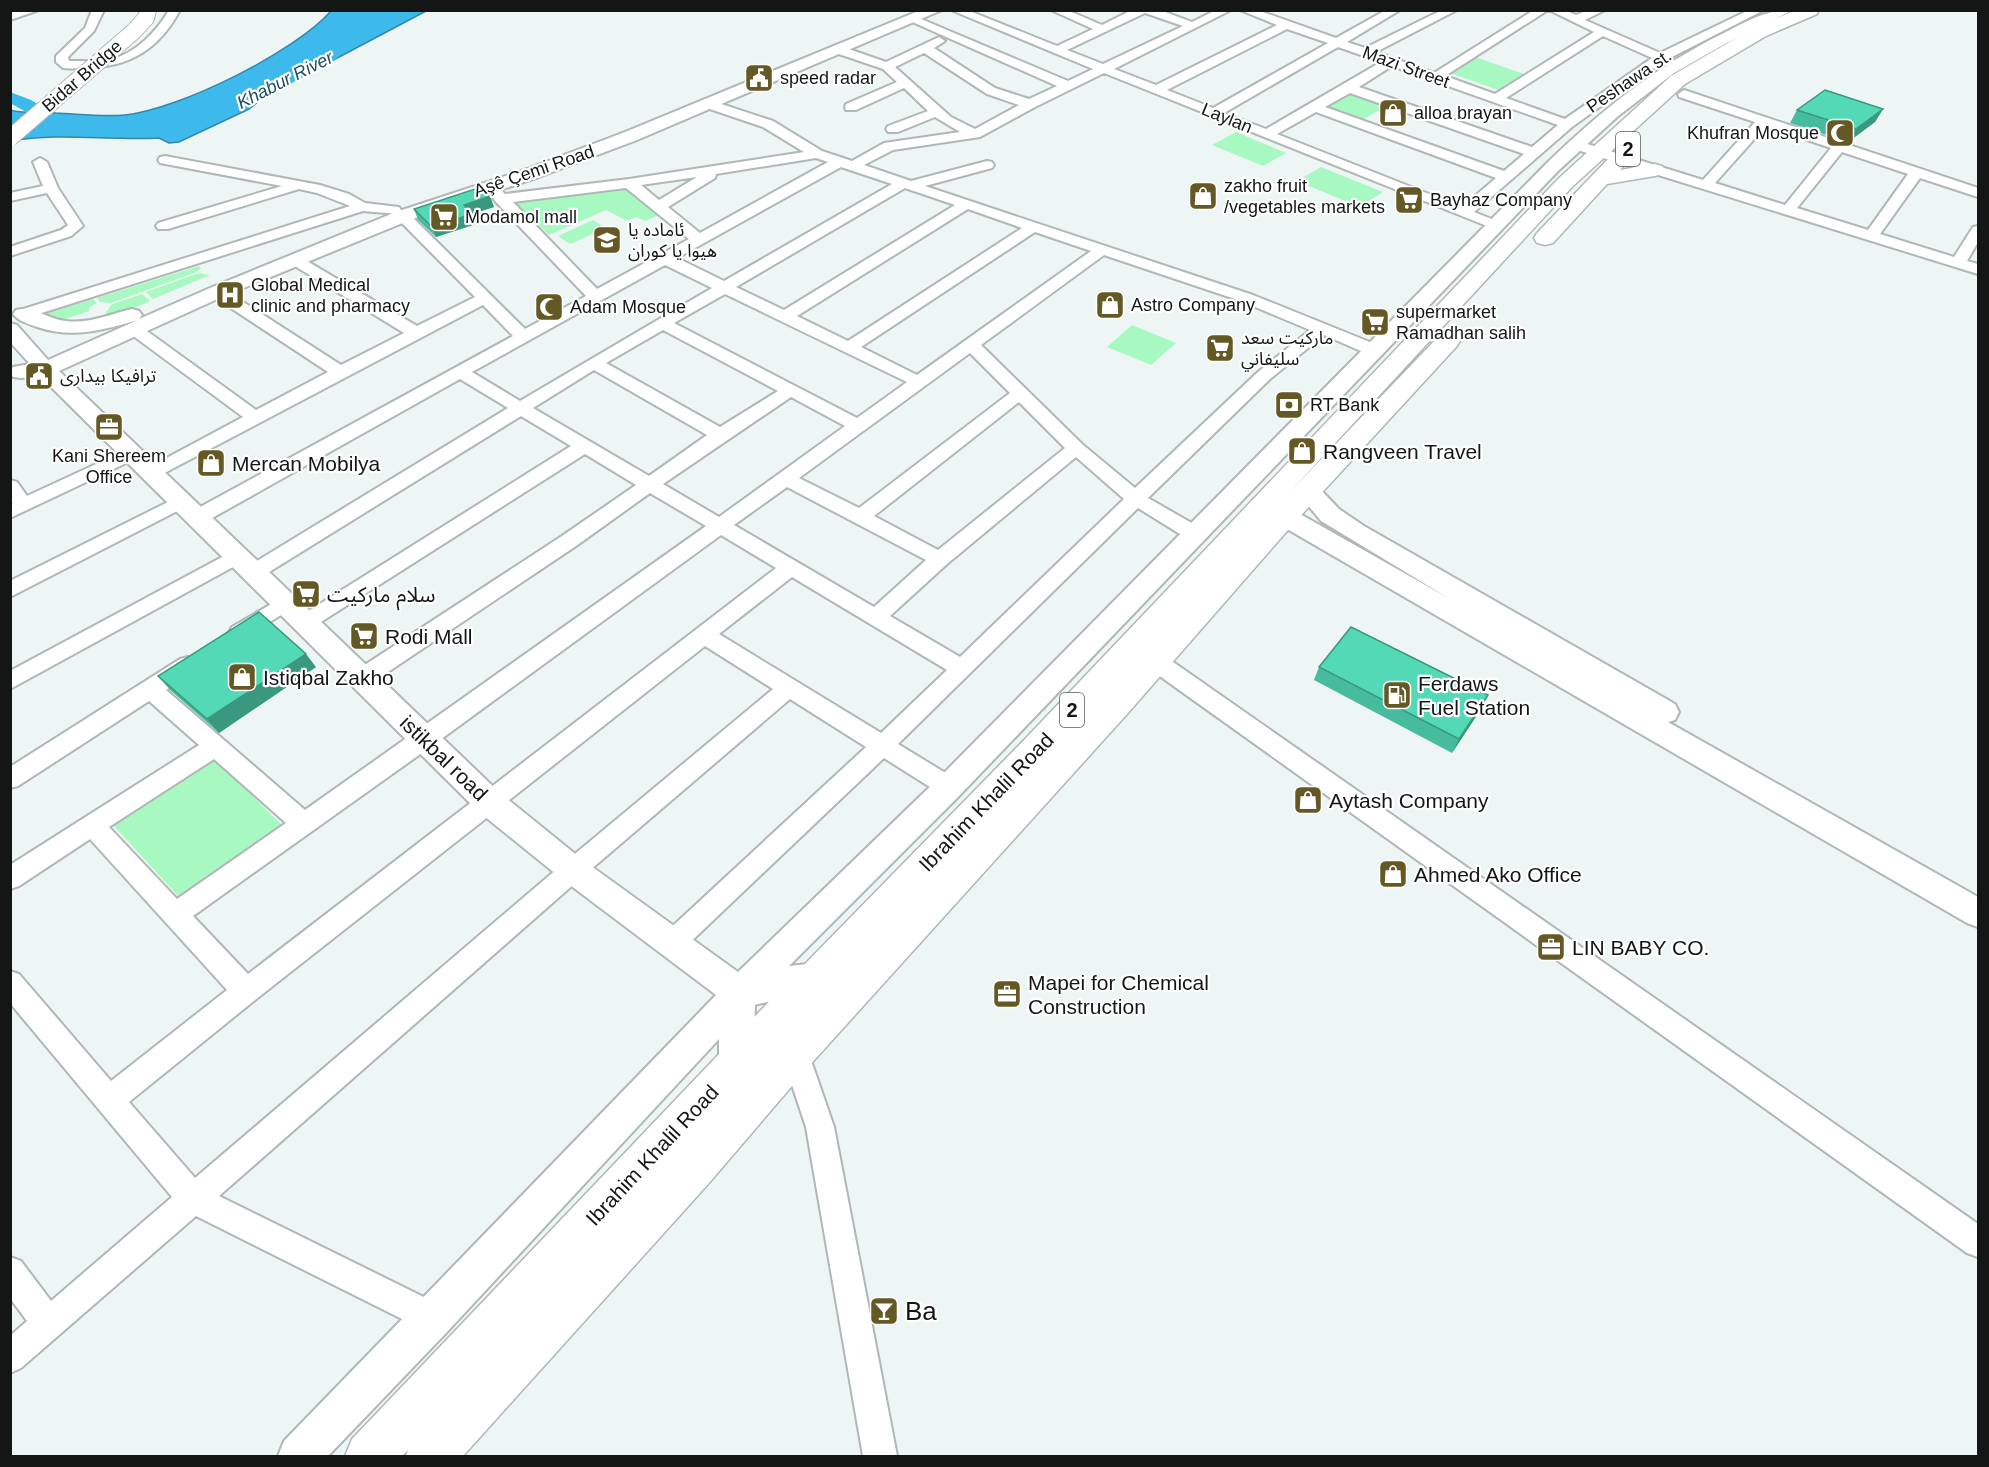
<svg xmlns="http://www.w3.org/2000/svg" width="1989" height="1467" font-family="Helvetica,'Noto Sans Arabic',sans-serif">
<style>
.green{fill:#a8f9c1}
.water{fill:#3eb9eb;stroke:#3188ab;stroke-width:1.5}
.lines{fill:none;stroke-linecap:round;stroke-linejoin:round}
.river{fill:#3eb9eb;fill-rule:evenodd}
.minor-casing{stroke:#b0b7b6;stroke-width:4}
.major-casing{stroke:#b0b7b6;stroke-width:4}
.highway-casing{stroke:#b0b7b6;stroke-width:3}
.minor{fill:#fff;fill-rule:evenodd}
.major{fill:#fff;fill-rule:evenodd}
.highway{fill:#fff;fill-rule:evenodd}
.major-bridge-casing{stroke:#b0b7b6;stroke-width:18;stroke-linecap:butt}
.major-bridge{stroke:#fff;stroke-width:16}
.wall{fill:#47bb9d}
.shaded-wall{fill:#3a987f}
.building{fill:#53d9b6;stroke:#3a987f;stroke-width:1.5}
.labels{text-anchor:middle;dominant-baseline:central;stroke-width:4.5;stroke-linejoin:round;paint-order:stroke}
.far-street-label{font-size:18px;fill:#141616;stroke:#fff}
.far-poi-label{font-size:18px;fill:#141616;stroke:#fff;text-anchor:start}
.far-water-label{font-size:18px;font-style:italic;fill:#1b4c62;stroke:#fff}
.shield{fill:#fff;stroke:#5a5c5c;stroke-width:1.5}
.shield-label{font-size:20px;font-weight:bold;fill:#141616}
.poi-label{font-size:21px;fill:#141616;stroke:#fff;text-anchor:start}
.street-label{font-size:21px;fill:#141616;stroke:#fff}
.near-poi-label{font-size:26px;fill:#141616;stroke:#fff;text-anchor:start}
</style>
<rect width="100%" height="100%" fill="#eef5f5"/>
<g class="green">
<polygon points="1474,58 1478,58 1524,74 1498,90 1450,73"/>
<polygon points="1350,91 1389,104 1359,122 1320,107"/>
<polygon points="1236,132 1286,153 1263,166 1212,145"/>
<polygon points="1321,167 1383,192 1360,207 1297,181"/>
<polygon points="623,185 662,214 645,221 636,217 627,221 606,210 549,235 516,203 521,200"/>
<polygon points="593,220 606,228 570,244 558,236"/>
<polygon points="199,266 201,268 197,272 111,303 100,302 97,298"/>
<polygon points="199,273 210,275 153,299 146,292"/>
<polygon points="142,294 150,301 109,319 106,312 112,304"/>
<polygon points="93,299 97,303 89,307 89,311 54,323 44,314"/>
<polygon points="1132,325 1176,343 1151,365 1107,347"/>
<polygon points="214,758 283,826 181,899 113,825"/>
</g>
<path class="water" d="M 331,11 L 426,11 L 309,73 L 289,77 L 249,109 L 179,142 L 169,143 L 159,138 C 110,141 59,132 11,141 L 10,110 C 25,114 41,112 56,113 C 79,114 102,117 125,115 C 180,109 295,52 331,11 Z"/>
<g class="lines">
<g class="river">
<polygon points="331,51 339,56 336,59 246,108 240,110 232,105 234,102"/>
<polygon points="10,92 31,100 74,126 66,131 53,127 10,103"/>
</g>
<g class="minor-casing">
<g id="minor">
<polygon points="20,10 39,10 10,20 10,13"/>
<path d="M 92,10 L 104,10 L 94,31 L 68,57 L 69,61 C 83,61 98,62 112,59 C 136,53 157,31 169,10 L 180,10 C 159,49 130,67 86,68 C 78,68 70,69 63,68 L 56,62 L 56,56 L 85,28 Z"/>
<path d="M 951,10 L 967,10 L 1057,46 L 1093,29 L 1051,10 L 1067,10 L 1102,25 L 1132,10 L 1160,10 L 1192,22 L 1216,10 L 1231,10 L 1114,69 L 1156,85 L 1277,25 L 1240,10 L 1257,10 L 1336,38 L 1386,10 L 1400,10 L 1347,42 L 1365,48 L 1442,10 L 1457,10 L 1376,52 L 1434,73 L 1534,10 L 1548,10 L 1445,76 L 1495,94 L 1594,32 L 1549,10 L 1565,10 L 1576,15 L 1588,10 L 1605,10 L 1585,20 L 1660,53 L 1749,10 L 1764,10 L 1670,58 L 1676,62 L 1674,65 L 1661,63 L 1572,127 L 1474,212 L 1502,223 L 1504,226 L 1497,230 L 1104,73 L 1035,107 L 980,137 L 893,150 L 864,165 L 911,181 L 987,161 L 992,162 L 994,165 L 992,168 L 925,186 L 1253,295 L 1382,347 L 1384,351 L 1382,355 L 1370,355 L 1324,335 L 1270,379 L 1148,498 L 1202,529 L 1205,534 L 1202,539 L 1195,541 L 1188,539 L 1138,508 L 898,744 L 957,780 L 961,787 L 957,794 L 949,797 L 941,794 L 884,758 L 681,951 L 672,955 L 663,951 L 659,943 L 663,935 L 866,747 L 790,699 L 582,877 L 219,1196 L 444,1307 L 449,1318 L 444,1329 L 433,1334 L 422,1329 L 196,1216 L 21,1368 L 10,1373 L 10,1336 L 27,1321 L 10,1298 L 10,1257 L 21,1261 L 51,1301 L 172,1197 L 10,1003 L 10,971 L 19,974 L 111,1081 L 227,990 L 90,839 L 19,886 L 10,889 L 10,865 L 199,745 L 149,701 L 18,786 L 10,788 L 10,767 L 180,659 L 188,657 L 196,659 L 199,665 L 196,671 L 166,690 L 305,810 L 706,526 L 650,493 L 576,546 L 370,684 L 362,686 L 354,684 L 351,678 L 354,672 L 562,536 L 636,485 L 585,454 L 313,627 L 306,630 L 299,627 L 296,622 L 299,617 L 571,446 L 521,416 L 261,577 L 254,579 L 247,577 L 244,572 L 247,567 L 508,408 L 460,379 L 205,522 L 198,523 L 191,522 L 188,517 L 191,512 L 513,336 L 483,305 L 153,479 L 146,477 L 144,473 L 146,469 L 243,417 L 128,332 L 126,329 L 128,326 L 140,326 L 256,410 L 328,372 L 211,295 L 209,292 L 211,289 L 223,289 L 341,365 L 404,333 L 290,263 L 287,260 L 290,257 L 300,257 L 417,326 L 475,297 L 398,219 L 396,216 L 397,214 L 363,211 L 29,317 L 17,317 L 15,314 L 17,311 L 350,206 L 317,193 L 299,189 L 168,229 L 158,229 L 156,226 L 158,223 L 282,186 L 160,163 L 158,160 L 160,157 L 165,156 L 320,185 L 349,194 L 365,203 L 399,207 L 401,210 L 400,212 L 408,213 L 525,329 L 586,296 L 496,202 L 487,191 L 489,188 L 499,188 L 505,194 L 629,179 L 804,152 L 763,127 L 704,107 L 703,104 L 704,101 L 709,100 L 773,121 L 822,151 L 852,161 L 884,143 L 960,132 L 935,117 L 898,132 L 888,132 L 886,129 L 888,126 L 928,111 L 904,88 L 856,110 L 846,110 L 845,107 L 846,104 L 897,82 L 883,69 L 836,53 L 834,50 L 840,46 L 886,62 L 939,37 L 945,41 L 934,48 L 995,88 L 1029,99 L 1057,86 L 910,21 L 908,19 L 914,16 L 1068,81 L 1093,69 ZM 1145,13 L 1183,26 L 1103,64 L 1067,50 ZM 1287,29 L 1328,43 L 1213,108 L 1167,90 ZM 1603,36 L 1652,58 L 1565,119 L 1506,98 ZM 1338,47 L 1381,62 L 1266,129 L 1224,113 ZM 924,53 L 987,94 L 1019,105 L 975,129 L 951,117 L 895,67 ZM 1392,66 L 1558,125 L 1532,147 L 1359,87 ZM 1350,93 L 1524,154 L 1504,171 L 1325,107 ZM 1316,112 L 1496,178 L 1462,207 L 1277,134 ZM 816,158 L 828,162 L 700,233 L 668,207 L 715,178 L 716,174 ZM 841,167 L 892,184 L 724,281 L 677,258 ZM 697,177 L 659,200 L 641,185 ZM 626,188 L 689,239 L 597,289 L 513,202 ZM 905,188 L 955,205 L 784,310 L 736,287 ZM 968,209 L 1022,228 L 848,341 L 797,316 ZM 1035,232 L 1091,251 L 917,375 L 861,347 ZM 1104,255 L 1241,301 L 1310,330 L 1258,372 L 1135,488 L 1082,444 L 981,345 ZM 665,265 L 712,288 L 520,401 L 472,372 ZM 725,294 L 907,382 L 857,418 L 674,323 ZM 663,330 L 778,391 L 720,427 L 606,363 ZM 970,353 L 1010,393 L 859,508 L 799,478 ZM 594,370 L 707,435 L 649,476 L 533,408 ZM 791,397 L 845,426 L 719,517 L 663,484 ZM 1019,402 L 1065,448 L 938,550 L 874,516 ZM 1076,457 L 1124,499 L 960,657 L 890,616 L 947,564 ZM 787,487 L 926,560 L 874,607 L 734,525 ZM 721,535 L 776,568 L 248,974 L 193,916 L 433,745 ZM 792,577 L 947,670 L 881,733 L 719,634 ZM 705,646 L 773,689 L 564,863 L 195,1178 L 129,1102 L 255,1000 ZM 214,759 L 286,823 L 177,899 L 109,827 Z"/>
<path d="M 1684,90 L 1978,188 L 1978,197 L 1920,178 L 1880,234 L 1954,257 L 1973,227 L 1978,226 L 1978,242 L 1967,261 L 1978,264 L 1978,274 L 1571,148 L 1569,145 L 1571,142 L 1581,142 L 1703,180 L 1755,122 L 1679,97 L 1678,94 ZM 1766,126 L 1831,148 L 1785,205 L 1715,183 ZM 1842,152 L 1908,174 L 1868,230 L 1797,208 Z"/>
<polygon points="40,158 47,162 58,188 83,226 71,236 10,256 10,247 61,230 68,225 47,193 10,201 10,193 43,186 33,162"/>
<polygon points="133,447 139,449 142,453 139,457 10,518 10,504 13,503 10,500 10,480 17,482 27,496"/>
<polygon points="182,495 189,497 191,501 189,505 10,597 10,581"/>
<polygon points="237,549 244,551 247,556 244,561 10,689 10,671"/>
<polygon points="285,596 292,598 295,603 292,608 246,637 239,640 232,637 229,632 232,627"/>
<polygon points="1155,653 1163,655 1978,1224 1978,1257 1967,1253 1147,667 1144,661 1147,655"/>
<polygon points="795,1039 805,1043 834,1127 897,1456 863,1456 806,1127 781,1052 785,1043"/>
</g>
</g>
<g class="major-casing">
<g id="major">
<path d="M 921,10 L 942,10 L 637,140 L 539,177 L 410,220 L 224,296 L 59,371 L 500,793 L 584,861 L 738,972 L 939,778 L 1546,164 C 1599,112 1656,66 1724,33 C 1748,21 1765,10 1793,10 L 1723,45 L 1674,73 L 1617,117 L 1558,171 L 959,796 L 789,966 L 817,963 L 829,967 L 834,978 L 829,989 C 806,998 779,998 755,1005 L 753,1064 L 748,1076 L 736,1081 L 724,1076 L 719,1064 L 719,1039 L 447,1332 L 328,1456 L 278,1456 L 284,1441 L 716,995 L 562,879 L 478,811 L 40,376 L 21,378 L 13,377 L 10,372 L 13,367 L 30,364 L 10,342 L 10,323 L 17,325 L 48,360 L 138,320 C 103,330 73,339 37,327 C 29,324 18,321 13,314 L 16,310 C 33,305 49,320 66,321 C 89,324 110,314 132,309 L 139,311 L 142,315 L 139,319 L 210,288 L 396,212 L 527,169 L 625,132 Z"/>
<polygon points="1309,484 1317,486 1339,509 1364,526 1675,704 1679,712 1675,720 1668,722 1978,897 1978,927 1967,923 1275,522 1272,516 1275,510 1284,508 1293,510 1450,599 1321,521 1297,492 1301,486"/>
</g>
</g>
<g class="highway-casing">
<g id="highway">
<polygon points="1796,10 1819,10 1817,14 1766,36 1685,84 1572,187 1289,493 1439,336 1448,334 1457,336 1460,341 1457,346 1294,523 1128,713 809,1066 709,1183 463,1456 406,1456 408,1450 402,1456 345,1456 352,1439 803,966 1025,739 1558,179 1671,76 1754,28"/>
<polygon points="1618,154 1625,156 1628,160 1620,170 1655,164 1662,166 1665,170 1662,174 1655,176 1607,184 1553,243 1545,245 1537,243 1534,238 1537,233 1611,156"/>
</g>
</g>
<use href="#minor" class="minor"/>
<use href="#major" class="major"/>
<use href="#highway" class="highway"/>
<g class="major-bridge-casing">
<polyline id="major-bridge" points="10,138 133,32 146,18 148,10"/>
</g>
<use href="#major-bridge" class="major-bridge"/>
</g>
<g class="wall">
<polygon points="1883,109 1875,122 1848,142 1790,123 1797,110"/>
<polygon points="494,207 472,214 476,224 436,237 418,220 414,209"/>
<polygon points="316,667 219,733 170,690 158,676"/>
<polygon points="1319,667 1481,709 1452,753 1314,680"/>
</g>
<g class="shaded-wall">
<polygon points="1883,109 1875,122 1848,142 1856,129"/>
<polygon points="490,196 494,207 468,215 464,205"/>
<polygon points="472,214 476,224 436,237 432,227"/>
<polygon points="306,654 316,667 219,733 207,719"/>
<polygon points="1488,695 1481,709 1452,753 1459,739"/>
</g>
<g class="building">
<polygon points="1825,90 1883,109 1856,129 1797,110"/>
<polygon points="481,187 490,196 464,205 472,214 432,227 414,209"/>
<polygon points="259,612 306,654 207,719 158,676"/>
<polygon points="1351,627 1488,695 1459,739 1319,667"/>
</g>
<defs>
<g id="civic-square" transform="scale(1.5)"><rect x="-9" y="-9" width="18" height="18" rx="4" fill="#645825" stroke="#fff"/><path d="M-.6-6.5H3V-4.5H.6V-3L4-1V1h2V6H-6V1h2V-1L-.6-3ZM-1.2 2.5V6h2.4V2.5Z" fill="#fff"/></g>
<g id="shop-square" transform="scale(1.5)"><rect x="-9" y="-9" width="18" height="18" rx="4" fill="#645825" stroke="#fff"/><path d="M-5-2.5h2.3a2.7 3.5 0 0 1 5.4 0H5L5.5 6h-11ZM-1.5-2.5h3a1.5 2.3 0 0 0-3 0Z" fill="#fff"/></g>
<g id="mosque-square" transform="scale(1.5)"><rect x="-9" y="-9" width="18" height="18" rx="4" fill="#645825" stroke="#fff"/><path d="M3.5-4.9A6 6 0 1 0 3.5 4.9A5 5 0 1 1 3.5-4.9Z" fill="#fff"/></g>
<g id="supermarket-square" transform="scale(1.5)"><rect x="-9" y="-9" width="18" height="18" rx="4" fill="#645825" stroke="#fff"/><path d="M-6-5.5h2.5l.6 2H6L4.5 2H-2.5L-4.4-4H-6ZM-1.5 3.2a1.3 1.3 0 1 0 .1 0ZM3 3.2a1.3 1.3 0 1 0 .1 0Z" fill="#fff"/></g>
<g id="school-square" transform="scale(1.5)"><rect x="-9" y="-9" width="18" height="18" rx="4" fill="#645825" stroke="#fff"/><path d="M0-5L7-2L0 1L-7-2ZM-4 1L0 2.5L4 1V4Q0 6-4 4Z" fill="#fff"/></g>
<g id="hospital-square" transform="scale(1.5)"><rect x="-9" y="-9" width="18" height="18" rx="4" fill="#645825" stroke="#fff"/><path d="M-5-5h3v3.5h4V-5h3V5h-3V1.5h-4V5h-3Z" fill="#fff"/></g>
<g id="bank-square" transform="scale(1.5)"><rect x="-9" y="-9" width="18" height="18" rx="4" fill="#645825" stroke="#fff"/><path d="M-6-4H6V4H-6ZM0-2.3a2.3 2.3 0 1 0 0 4.6a2.3 2.3 0 1 0 0-4.6Z" fill="#fff"/></g>
<g id="office-square" transform="scale(1.5)"><rect x="-9" y="-9" width="18" height="18" rx="4" fill="#645825" stroke="#fff"/><path d="M-6-3h4V-5.5h4V-3h4V5H-6ZM-1-4.5V-3h2v-1.5ZM-6 0V1H6V0Z" fill="#fff"/></g>
<g id="fuel-square" transform="scale(1.5)"><rect x="-9" y="-9" width="18" height="18" rx="4" fill="#645825" stroke="#fff"/><path d="M-5.5-6h7V0h2V4h1.3V-2.5L3-4.5l.8-.8L6-3V5H2.5V1h-1V6h-7ZM-4.2-4.7v3.2H.2V-4.7Z" fill="#fff"/></g>
<g id="bar-square" transform="scale(1.5)"><rect x="-9" y="-9" width="18" height="18" rx="4" fill="#645825" stroke="#fff"/><path d="M-6-5H6L.8 .8V4.5H3.5V6h-7V4.5H-.8V.8Z" fill="#fff"/></g>
</defs>
<g fill-rule="evenodd">
<use href="#civic-square" x="759" y="78"/>
<use href="#shop-square" x="1393" y="113"/>
<use href="#mosque-square" x="1840" y="133"/>
<use href="#shop-square" x="1203" y="196"/>
<use href="#supermarket-square" x="1409" y="200"/>
<use href="#supermarket-square" x="444" y="217"/>
<use href="#school-square" x="607" y="240"/>
<use href="#hospital-square" x="230" y="295"/>
<use href="#shop-square" x="1110" y="305"/>
<use href="#mosque-square" x="549" y="307"/>
<use href="#supermarket-square" x="1375" y="322"/>
<use href="#supermarket-square" x="1220" y="348"/>
<use href="#civic-square" x="39" y="376"/>
<use href="#bank-square" x="1289" y="405"/>
<use href="#office-square" x="109" y="427"/>
<use href="#shop-square" x="1302" y="451"/>
<use href="#shop-square" x="211" y="463"/>
<use href="#supermarket-square" x="306" y="594"/>
<use href="#supermarket-square" x="364" y="636"/>
<use href="#shop-square" x="242" y="677"/>
<use href="#fuel-square" x="1397" y="695"/>
<use href="#shop-square" x="1308" y="800"/>
<use href="#shop-square" x="1393" y="874"/>
<use href="#office-square" x="1551" y="947"/>
<use href="#office-square" x="1007" y="994"/>
<use href="#bar-square" x="884" y="1311"/>
</g>
<g class="labels">
<g class="far-street-label">
<text transform="translate(1406 67) rotate(20)">Mazi Street</text>
<text transform="translate(82 76) rotate(-41)">Bidar Bridge</text>
<text transform="translate(1629 81) rotate(-34)">Peshawa st.</text>
<text transform="translate(1227 118) rotate(22)">Laylan</text>
<text transform="translate(534 171) rotate(-19)">Aşê Çemi Road</text>
</g>
<g class="far-poi-label">
<text x="780" y="78">speed radar</text>
<text x="1414" y="113">alloa brayan</text>
<text x="1819" y="133" text-anchor="end">Khufran Mosque</text>
<text x="1224" y="186">zakho fruit<tspan x="1224" dy="21">/vegetables markets</tspan></text>
<text x="1430" y="200">Bayhaz Company</text>
<text x="465" y="217">Modamol mall</text>
<text x="628" y="230">ئاماده یا<tspan x="628" dy="21">هیوا یا کوران</tspan></text>
<text x="251" y="285">Global Medical<tspan x="251" dy="21">clinic and pharmacy</tspan></text>
<text x="1131" y="305">Astro Company</text>
<text x="570" y="307">Adam Mosque</text>
<text x="1396" y="312">supermarket<tspan x="1396" dy="21">Ramadhan salih</tspan></text>
<text x="1241" y="338">ماركيت سعد<tspan x="1241" dy="21">سليفاني</tspan></text>
<text x="60" y="376">ترافيكا بيدارى</text>
<text x="1310" y="405">RT Bank</text>
<text x="109" y="456" text-anchor="middle">Kani Shereem<tspan x="109" dy="21">Office</tspan></text>
</g>
<g class="far-water-label">
<text transform="translate(285 80) rotate(-27)">Khabur River</text>
</g>
<g class="shield">
<rect x="1616" y="132" width="24" height="34" rx="4.5"/>
<rect x="1060" y="693" width="24" height="34" rx="4.5"/>
</g>
<g class="shield-label">
<text x="1628" y="149">2</text>
<text x="1072" y="710">2</text>
</g>
<g class="poi-label">
<text x="1323" y="451">Rangveen Travel</text>
<text x="232" y="463">Mercan Mobilya</text>
<text x="327" y="594">سلام ماركيت</text>
<text x="385" y="636">Rodi Mall</text>
<text x="263" y="677">Istiqbal Zakho</text>
<text x="1418" y="683">Ferdaws<tspan x="1418" dy="24">Fuel Station</tspan></text>
<text x="1329" y="800">Aytash Company</text>
<text x="1414" y="874">Ahmed Ako Office</text>
<text x="1572" y="947">LIN BABY CO.</text>
<text x="1028" y="982">Mapei for Chemical<tspan x="1028" dy="24">Construction</tspan></text>
</g>
<g class="street-label">
<text transform="translate(444 758) rotate(44)">istikbal road</text>
<text transform="translate(986 802) rotate(-46)">Ibrahim Khalil Road</text>
<text transform="translate(652 1155) rotate(-47)">Ibrahim Khalil Road</text>
</g>
<g class="near-poi-label">
<text x="905" y="1311">Ba</text>
</g>
</g>
<rect width="1989" height="1467" fill="none" stroke="#141616" stroke-width="24"/>
</svg>
